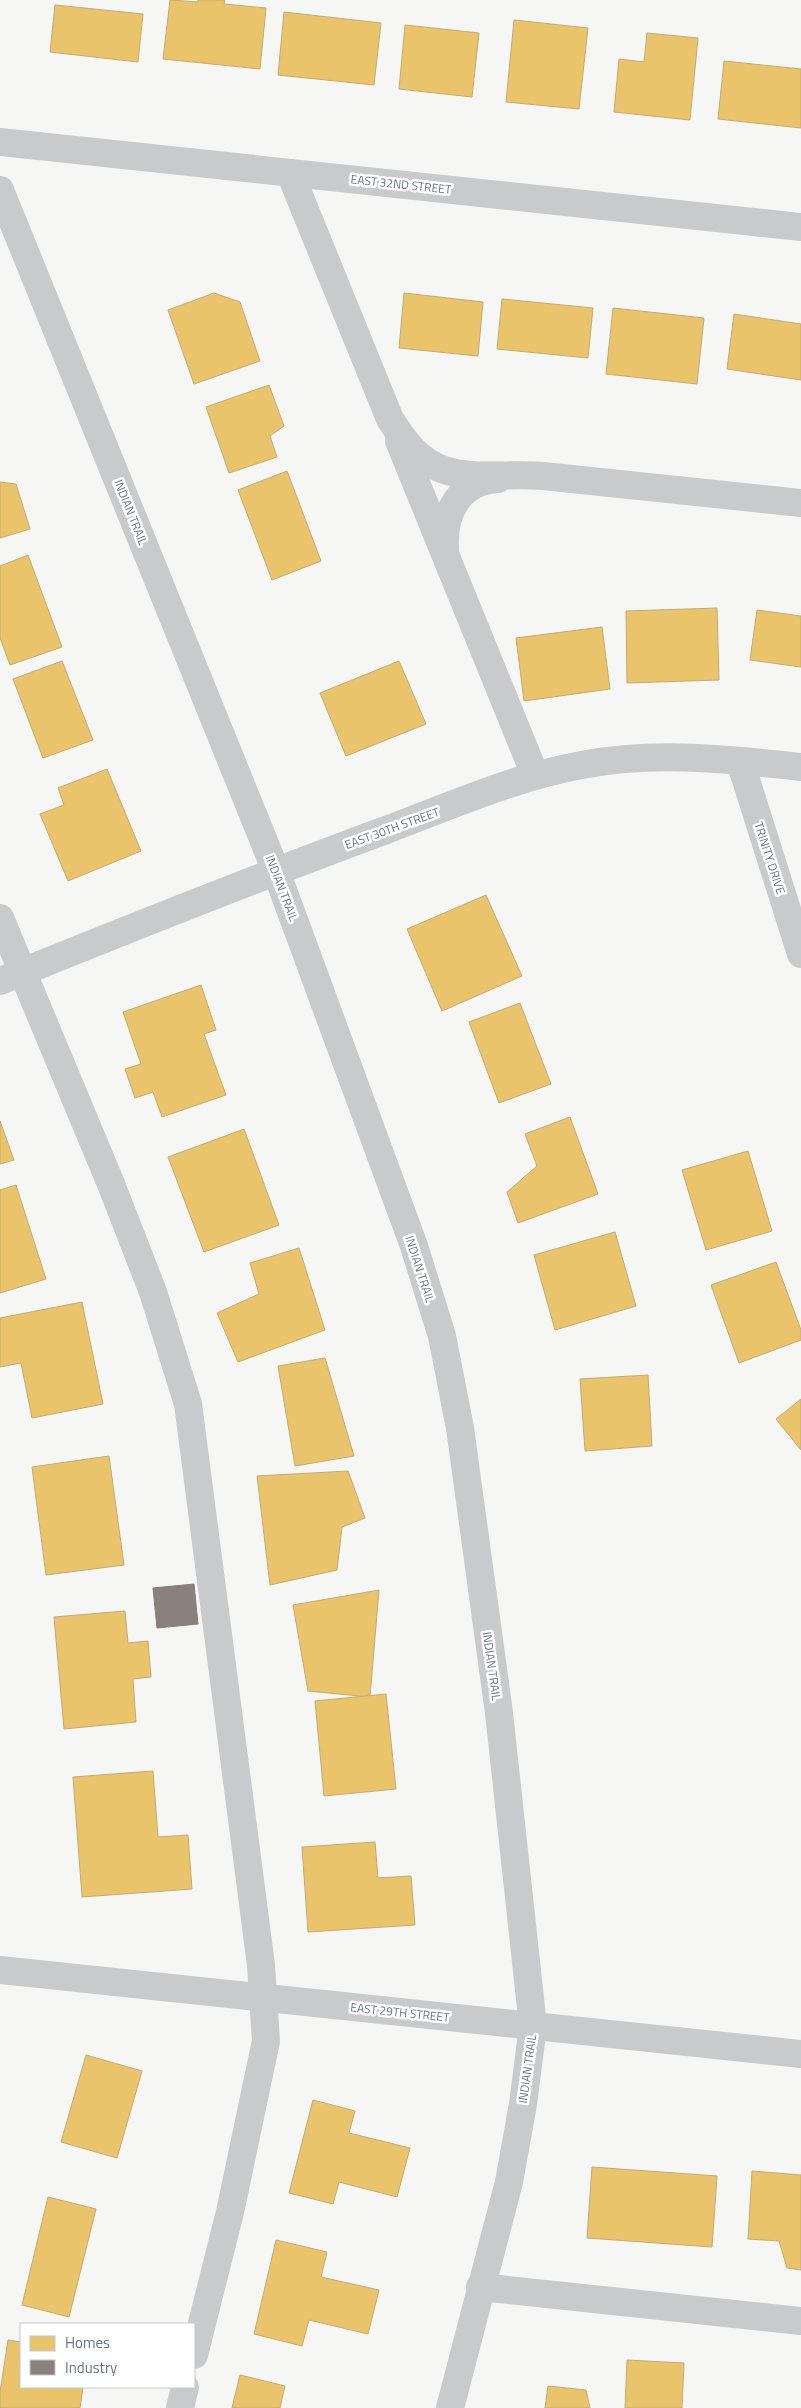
<svg xmlns="http://www.w3.org/2000/svg" width="801" height="2408" font-family="'Titillium Web',sans-serif">
<style>
.homes{fill:#e9c46a;stroke:#c3ac71}
.industry{fill:#8a817c;stroke:#807d7e}
.lines{fill:none;stroke-linecap:round;stroke-linejoin:round}
.minor{stroke:#c9cacb;stroke-width:28}
.labels{text-anchor:middle;dominant-baseline:central;stroke-width:5;stroke-linejoin:round;paint-order:stroke}
.street-label{font-size:12px;fill:#697582;stroke:#fff}
</style>
<rect width="100%" height="100%" fill="#f6f6f5"/>
<g class="homes">
<polygon points="170,0 198,2 198,0 225,0 224,4 266,8 260,69 163,59"/>
<polygon points="55,5 143,14 138,62 50,52"/>
<polygon points="284,12 381,23 374,85 278,75"/>
<polygon points="514,20 588,28 579,109 506,102"/>
<polygon points="405,25 479,33 472,97 399,89"/>
<polygon points="647,33 698,38 690,120 614,112 619,59 644,62"/>
<polygon points="724,61 801,69 801,128 718,119"/>
<polygon points="214,293 240,302 260,361 194,384 168,310"/>
<polygon points="404,293 483,302 478,356 399,348"/>
<polygon points="502,299 593,308 588,358 497,349"/>
<polygon points="613,308 704,318 697,384 606,374"/>
<polygon points="734,314 801,324 801,380 727,369"/>
<polygon points="269,385 284,426 270,436 277,457 229,473 206,407"/>
<polygon points="287,471 321,561 272,580 238,490"/>
<polygon points="0,482 16,484 30,529 0,538"/>
<polygon points="28,555 62,647 10,665 0,638 0,566"/>
<polygon points="717,608 719,680 627,683 626,611"/>
<polygon points="757,610 801,616 801,667 750,660"/>
<polygon points="602,627 610,689 524,701 516,638"/>
<polygon points="62,661 93,740 43,758 13,679"/>
<polygon points="399,661 426,724 346,756 320,693"/>
<polygon points="107,769 141,851 68,881 40,814 64,805 58,788"/>
<polygon points="486,895 522,976 442,1011 407,929"/>
<polygon points="201,985 216,1030 204,1034 226,1095 162,1117 153,1092 135,1098 125,1069 141,1064 123,1012"/>
<polygon points="520,1003 551,1084 499,1103 469,1022"/>
<polygon points="570,1117 598,1194 518,1223 507,1192 537,1166 525,1134"/>
<polygon points="0,1121 14,1160 0,1164"/>
<polygon points="244,1129 279,1225 204,1252 168,1157"/>
<polygon points="748,1151 772,1231 706,1250 682,1170"/>
<polygon points="16,1185 46,1279 0,1293 0,1190"/>
<polygon points="615,1232 636,1306 555,1330 534,1255"/>
<polygon points="299,1248 325,1330 238,1362 217,1313 259,1294 250,1263"/>
<polygon points="776,1262 801,1330 801,1340 739,1363 711,1285"/>
<polygon points="82,1302 103,1404 32,1418 21,1363 0,1367 0,1318"/>
<polygon points="325,1358 354,1456 295,1466 278,1366"/>
<polygon points="648,1375 652,1446 585,1451 580,1379"/>
<polygon points="801,1399 801,1450 776,1419"/>
<polygon points="109,1456 124,1565 46,1575 32,1467"/>
<polygon points="348,1471 365,1518 342,1527 337,1570 270,1585 257,1476"/>
<polygon points="379,1590 370,1697 308,1691 293,1605"/>
<polygon points="125,1611 128,1643 148,1641 151,1677 133,1679 136,1722 64,1729 54,1617"/>
<polygon points="386,1694 396,1789 324,1796 315,1701"/>
<polygon points="153,1771 158,1837 188,1835 192,1889 82,1897 73,1777"/>
<polygon points="375,1842 378,1878 411,1876 415,1925 308,1932 302,1847"/>
<polygon points="86,2055 142,2071 117,2158 61,2142"/>
<polygon points="313,2100 355,2111 349,2133 410,2148 397,2197 339,2182 333,2204 289,2193"/>
<polygon points="592,2167 717,2176 712,2247 587,2238"/>
<polygon points="752,2171 801,2175 801,2270 787,2268 779,2241 748,2239"/>
<polygon points="48,2197 96,2209 69,2317 22,2305"/>
<polygon points="276,2240 327,2252 321,2277 379,2290 368,2334 309,2320 302,2346 254,2334"/>
<polygon points="8,2340 21,2342 21,2387 83,2387 80,2408 0,2408 0,2392"/>
<polygon points="627,2360 684,2363 682,2408 625,2408"/>
<polygon points="240,2375 285,2386 280,2408 232,2408"/>
<polygon points="548,2386 586,2390 590,2408 545,2408"/>
</g>
<polygon class="industry" points="194,1584 198,1624 157,1628 153,1588"/>
<g class="lines">
<g class="minor">
<polyline points="0,142 801,227"/>
<path d="M 290,173 L 390,419 C 404,441 418,461 444,470 C 475,480 511,473 543,476 C 629,485 715,494 801,503"/>
<polyline points="0,190 276,871 414,1246 442,1336 460,1428 499,1713 533,2026 523,2104 509,2182 450,2408"/>
<polyline points="399,441 535,775"/>
<path d="M 445,548 C 443,513 459,481 498,479"/>
<polyline points="740,761 801,954"/>
<polyline points="0,918 111,1184 153,1292 188,1404 261,1965 266,2041 230,2212 194,2355"/>
<path d="M 0,981 C 128,929 256,878 386,830 C 450,806 515,777 582,765 C 655,751 728,759 801,767"/>
<polyline points="0,1970 801,2054"/>
<polyline points="480,2287 801,2321"/>
<polyline points="180,2408 185,2387"/>
</g>
</g>
<g class="labels">
<g class="street-label">
<text transform="translate(401 184) rotate(6)">EAST 32ND STREET</text>
<text transform="translate(131 512) rotate(68)">INDIAN TRAIL</text>
<text transform="translate(392 828) rotate(-20)">EAST 30TH STREET</text>
<text transform="translate(770 858) rotate(72)">TRINITY DRIVE</text>
<text transform="translate(282 888) rotate(69)">INDIAN TRAIL</text>
<text transform="translate(420 1269) rotate(72)">INDIAN TRAIL</text>
<text transform="translate(492 1666) rotate(82)">INDIAN TRAIL</text>
<text transform="translate(400 2012) rotate(6)">EAST 29TH STREET</text>
<text transform="translate(527 2069) rotate(-82)">INDIAN TRAIL</text>
</g>
</g>
<rect x="20" y="2323" width="175" height="65" fill="#ffffff" stroke="#c3c8cd"/>
<rect x="30" y="2336" width="25" height="15" fill="#e9c46a" stroke="#c3c8cd"/>
<text x="65" y="2348" font-size="15" fill="#697582">Homes</text>
<rect x="30" y="2360" width="25" height="15" fill="#8a817c" stroke="#c3c8cd"/>
<text x="65" y="2373" font-size="15" fill="#697582">Industry</text>
</svg>
